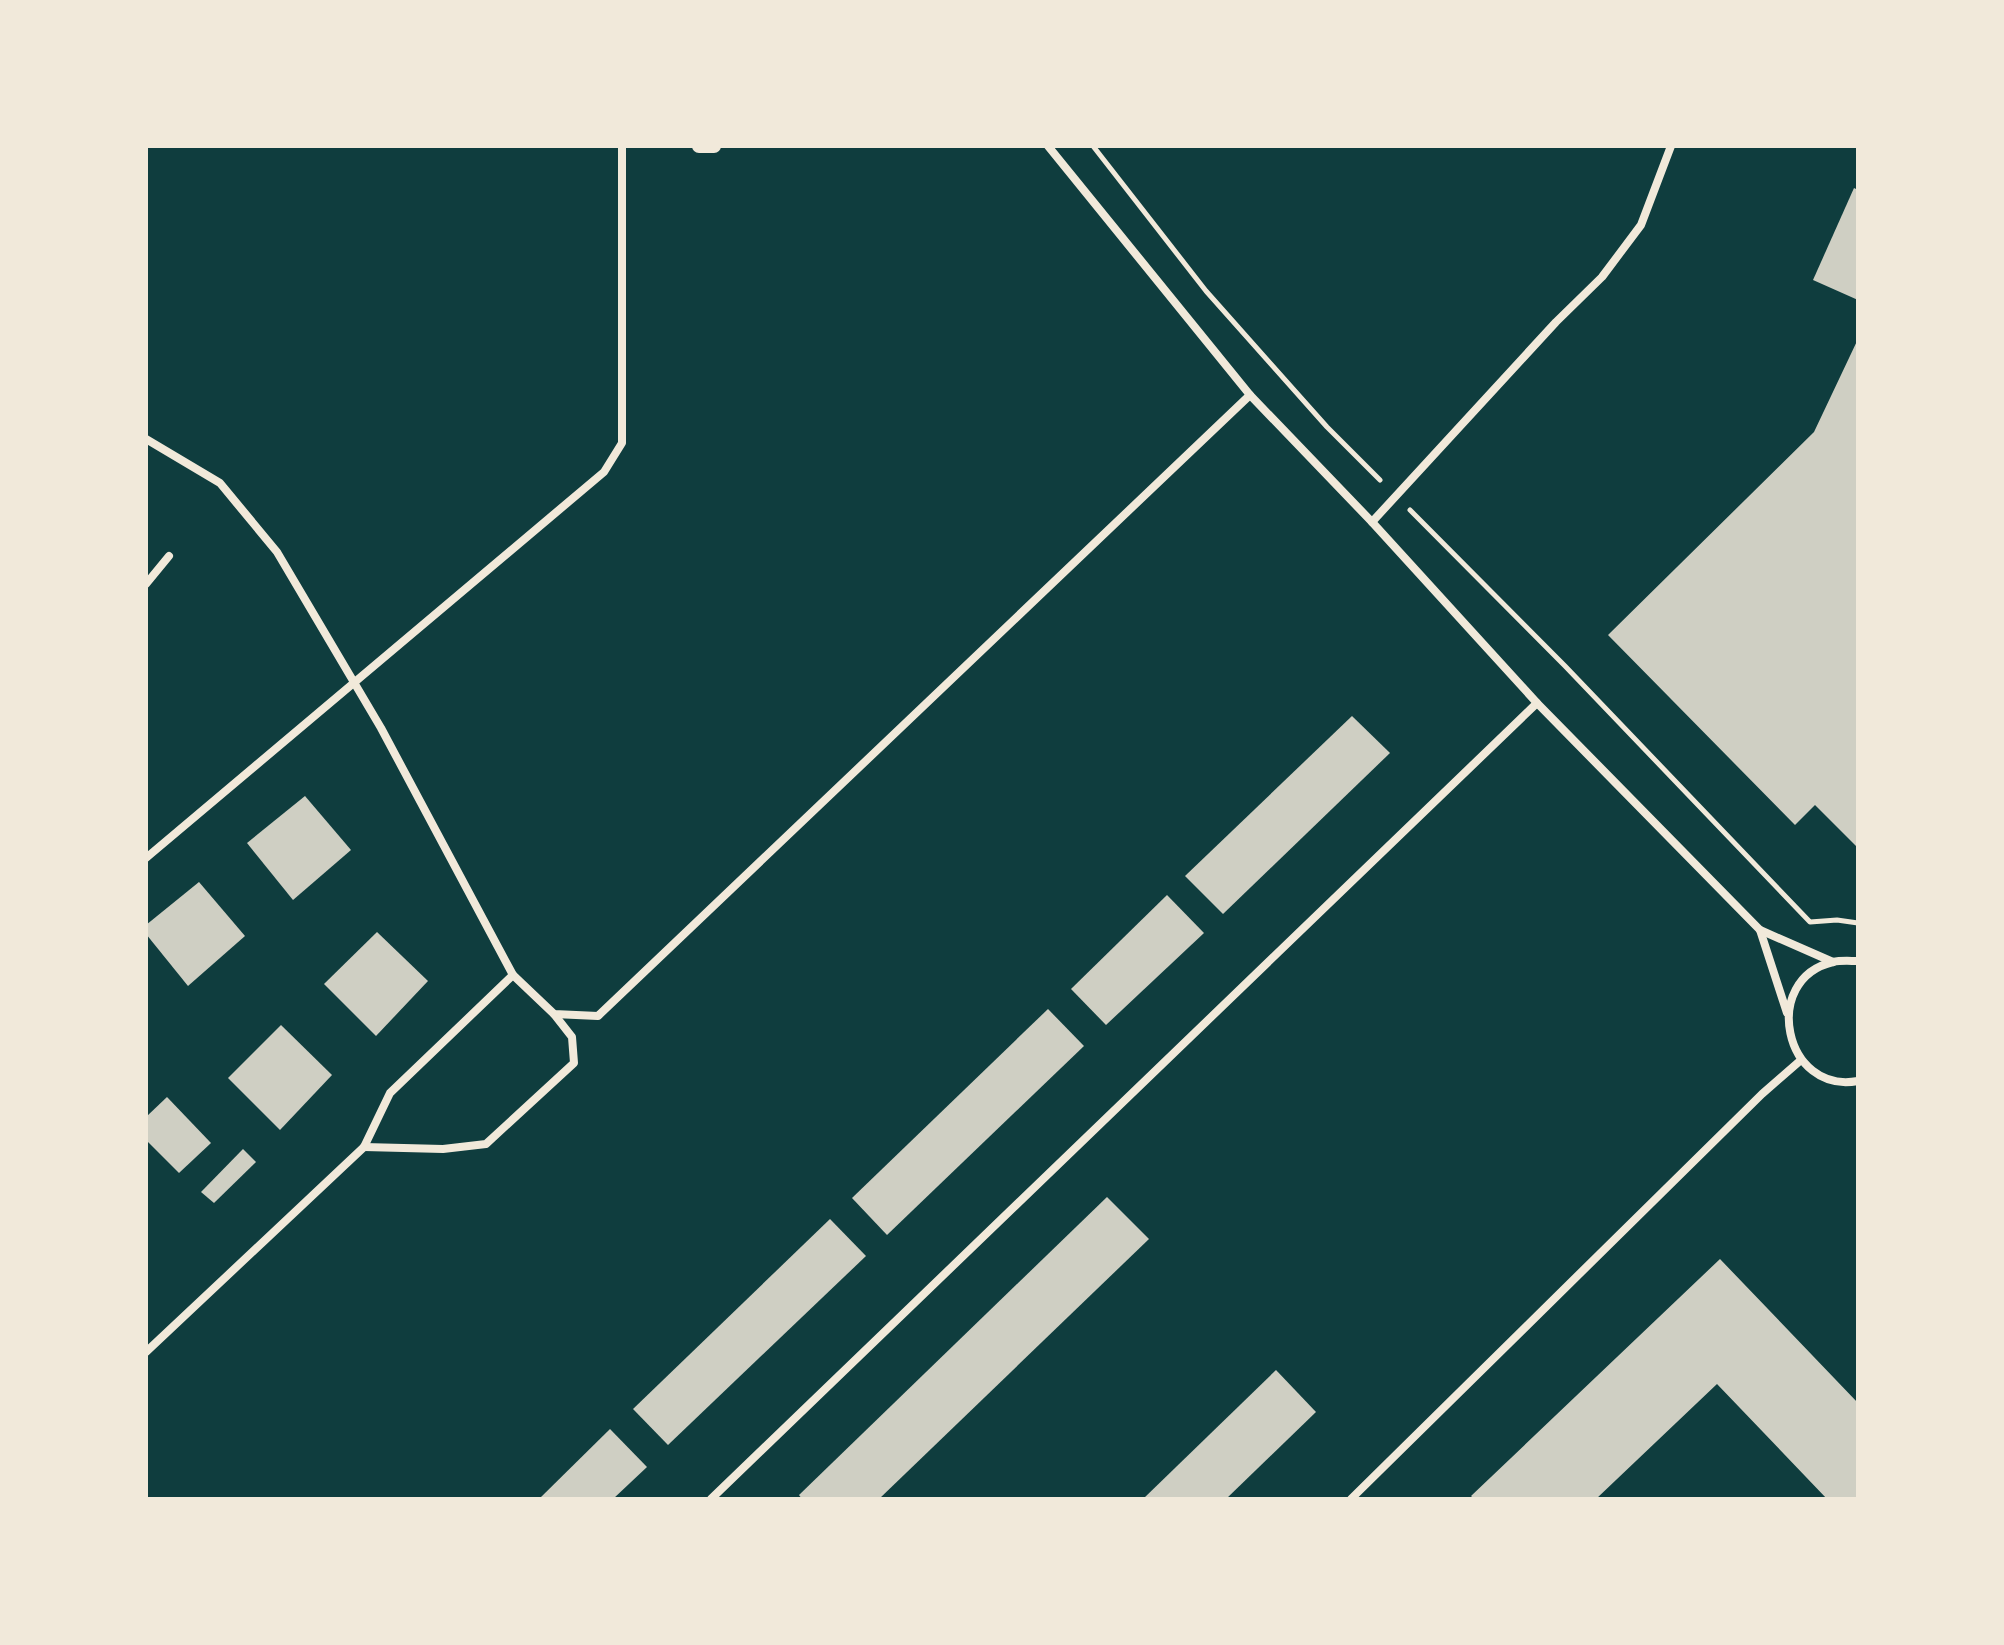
<svg xmlns="http://www.w3.org/2000/svg" width="2004" height="1645" font-family="Ubuntu,sans-serif">
<style>
.building{fill:#cfcfc3}
.lines{fill:none;stroke-linecap:round;stroke-linejoin:round}
.path{stroke:#f1e9da;stroke-width:5}
.minor{stroke:#f1e9da;stroke-width:8}
.tertiary{stroke:#f1e9da;stroke-width:14}
</style>
<rect width="100%" height="100%" fill="#0f3d3e"/>
<g class="building">
<polygon points="1854,188 1858,190 1858,300 1813,280"/>
<polygon points="1858,339 1858,848 1815,805 1795,825 1608,635 1814,432"/>
<polygon points="1352,716 1390,753 1223,914 1185,876"/>
<polygon points="305,796 351,850 293,900 247,843"/>
<polygon points="199,882 245,936 188,986 146,934 146,925"/>
<polygon points="1167,895 1204,933 1106,1025 1071,989"/>
<polygon points="377,932 428,981 376,1036 324,984"/>
<polygon points="1048,1009 1084,1046 887,1235 852,1198"/>
<polygon points="281,1025 332,1075 280,1130 228,1078"/>
<polygon points="167,1097 211,1143 179,1173 146,1140 146,1117"/>
<polygon points="243,1149 256,1162 214,1203 201,1192"/>
<polygon points="1107,1197 1149,1239 879,1499 802,1499 799,1495"/>
<polygon points="830,1219 866,1256 668,1445 633,1409"/>
<polygon points="1720,1259 1858,1403 1858,1499 1827,1499 1717,1384 1596,1499 1474,1499 1471,1496"/>
<polygon points="1276,1370 1316,1412 1226,1499 1143,1499"/>
<polygon points="610,1429 647,1467 613,1499 539,1499"/>
</g>
<g class="lines">
<g class="path">
<polyline points="1093,146 1206,291 1327,427 1380,480"/>
<polyline points="1410,510 1565,666 1810,922 1837,920 1858,923"/>
</g>
<g class="minor">
<polyline points="1048,146 1250,395 1372,522 1537,703 1760,930 1833,962"/>
<polyline points="146,439 220,483 277,552 381,728 513,975"/>
<polyline points="1372,522 1556,322 1602,277 1641,225 1671,146"/>
<polyline points="146,584 169,556"/>
<polyline points="146,858 604,472 622,443 622,146"/>
<polyline points="1760,930 1787,1013"/>
<path d="M 1858,961 C 1850,961 1841,960 1833,962 C 1760,979 1784,1095 1858,1081"/>
<polyline points="364,1147 443,1149 486,1144 574,1063 572,1037 554,1014"/>
<polyline points="146,1352 364,1147 390,1093 513,975 554,1014 598,1016 1250,395"/>
<polyline points="711,1499 1537,703"/>
<polyline points="1351,1499 1762,1094 1801,1060"/>
</g>
<polyline class="tertiary" points="699,146 714,146"/>
</g>
<rect width="2004" height="1645" fill="none" stroke="#f1e9da" stroke-width="296"/>
</svg>
